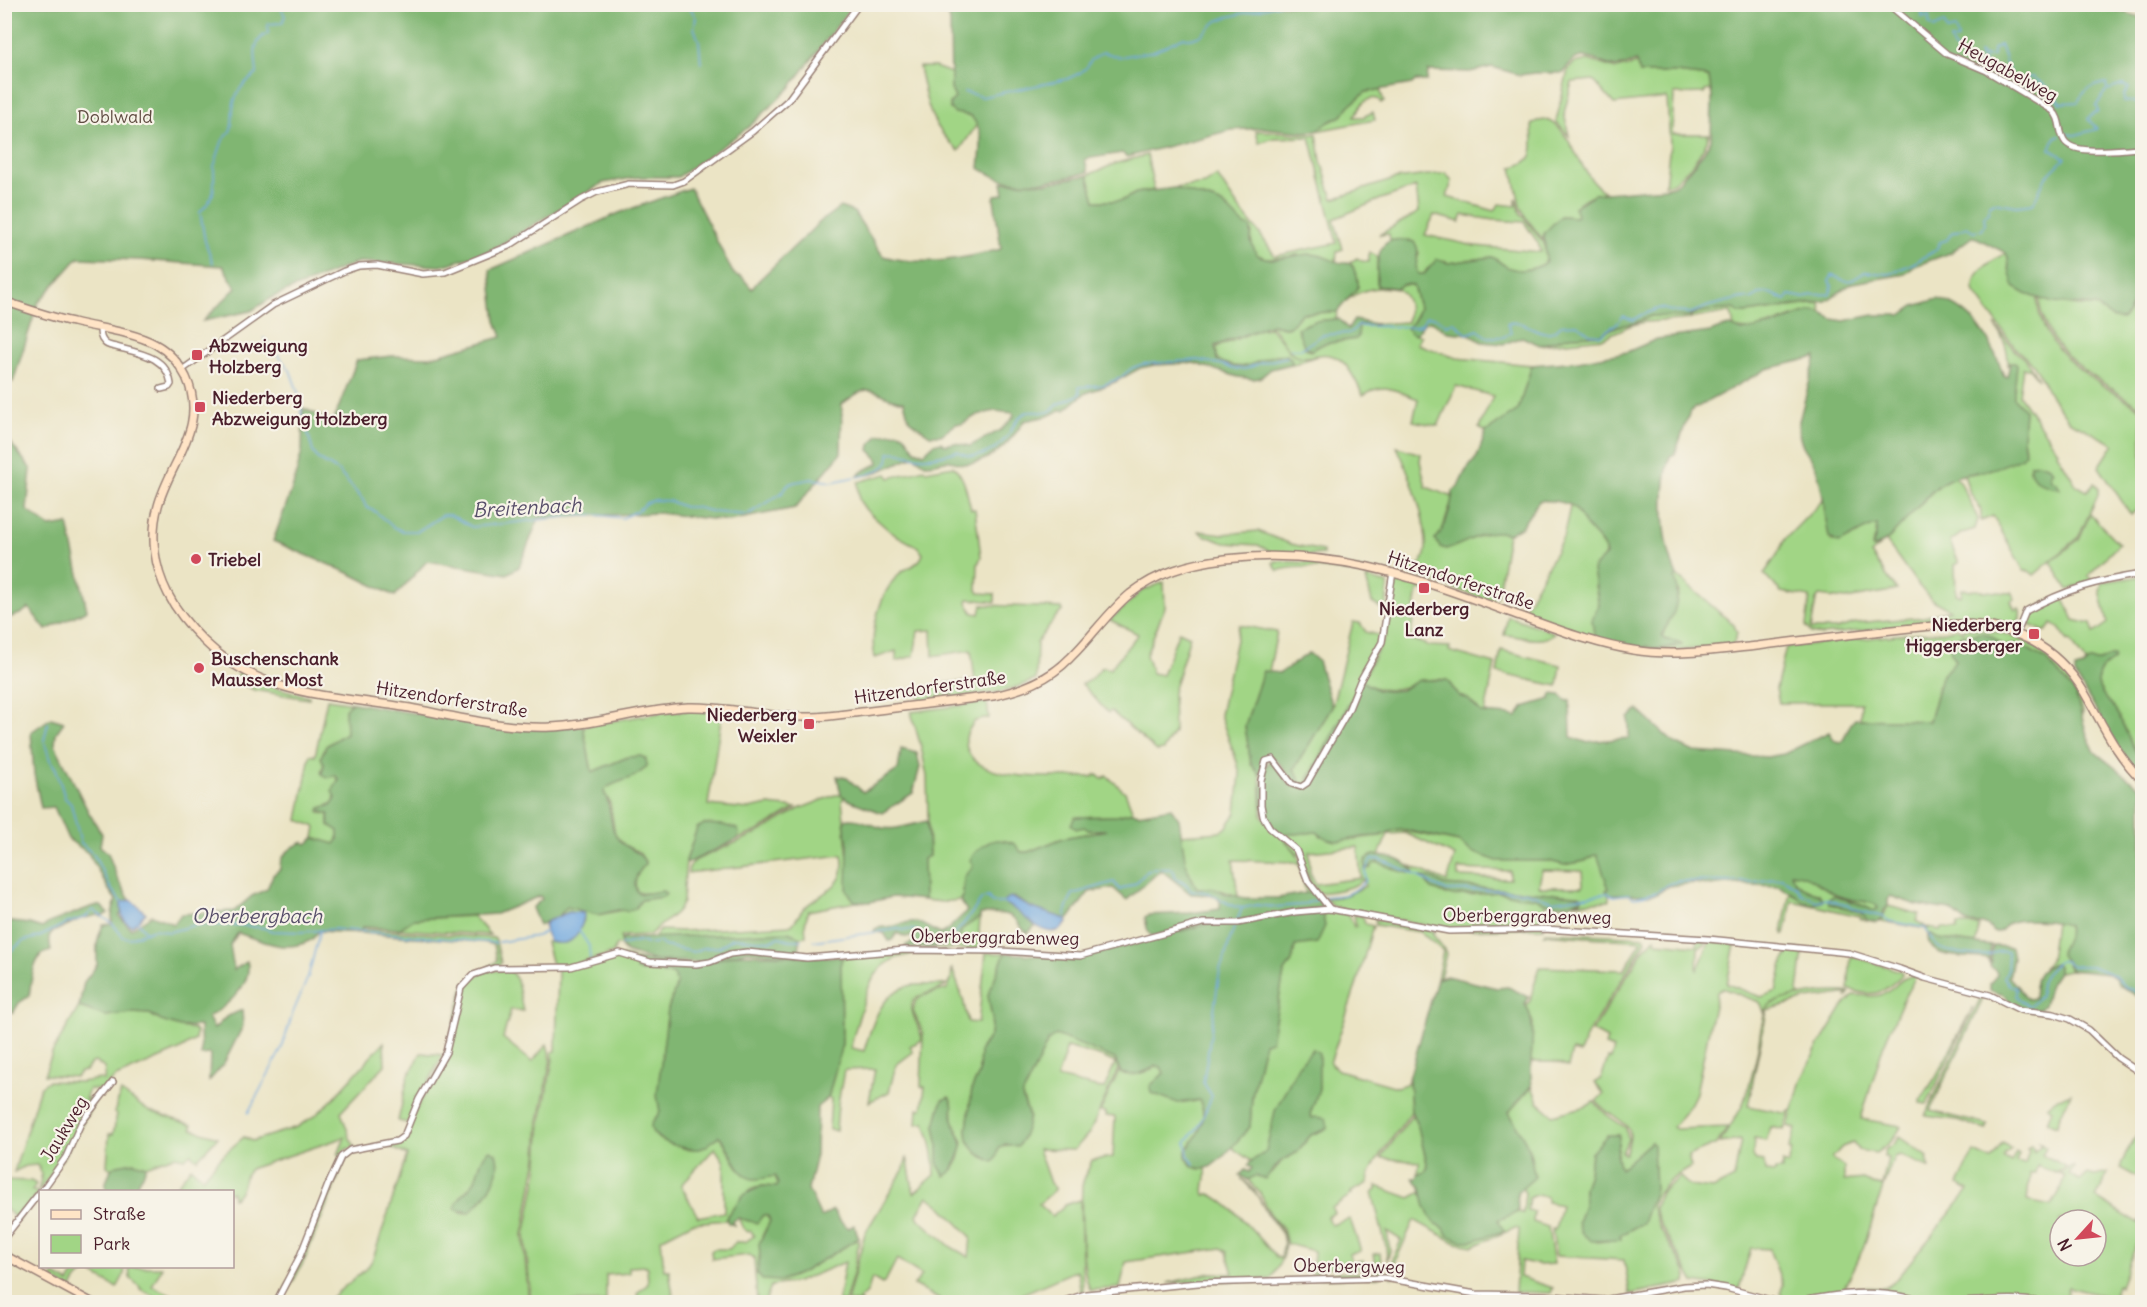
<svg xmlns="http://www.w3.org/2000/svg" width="2147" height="1307" font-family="Delius,sans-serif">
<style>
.green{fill:#a1d585;stroke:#767a58;stroke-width:1.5;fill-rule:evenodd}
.forest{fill:#80b672;stroke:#656a4e;stroke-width:1.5}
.water{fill:#71a8df;stroke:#5e6485;stroke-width:1.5}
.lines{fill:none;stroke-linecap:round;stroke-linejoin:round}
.stream{stroke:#71a8df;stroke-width:1.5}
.street-casing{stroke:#9a8278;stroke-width:8}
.secondary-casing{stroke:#9a8278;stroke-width:10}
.street{stroke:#fff;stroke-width:5}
.secondary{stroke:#ffe4c6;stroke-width:7}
.poi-dot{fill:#d1495b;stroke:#f7f3e8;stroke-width:2}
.labels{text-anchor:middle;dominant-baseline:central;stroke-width:4.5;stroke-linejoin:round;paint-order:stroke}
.street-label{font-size:18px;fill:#4a1f2b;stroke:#f7f3e8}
.park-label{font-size:18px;fill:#604c42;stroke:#f7f3e8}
.poi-label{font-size:18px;font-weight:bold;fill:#4a1f2b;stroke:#f7f3e8;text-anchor:start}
.water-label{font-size:20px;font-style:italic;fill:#584f6a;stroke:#f7f3e8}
</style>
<rect width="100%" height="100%" fill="#f7f3e8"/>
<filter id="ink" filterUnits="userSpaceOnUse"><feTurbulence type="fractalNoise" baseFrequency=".0167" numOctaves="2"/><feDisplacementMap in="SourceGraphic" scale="12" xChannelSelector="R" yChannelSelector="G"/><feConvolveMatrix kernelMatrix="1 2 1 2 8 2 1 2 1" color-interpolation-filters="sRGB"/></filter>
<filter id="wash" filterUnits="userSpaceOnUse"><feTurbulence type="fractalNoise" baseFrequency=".008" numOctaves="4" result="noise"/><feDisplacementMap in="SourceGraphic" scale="24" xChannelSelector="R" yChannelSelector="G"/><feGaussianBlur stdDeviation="1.35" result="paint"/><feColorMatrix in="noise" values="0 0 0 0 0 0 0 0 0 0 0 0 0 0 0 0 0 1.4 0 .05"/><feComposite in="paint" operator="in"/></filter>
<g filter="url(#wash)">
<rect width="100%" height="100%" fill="#ebe4c5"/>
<g class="green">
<path d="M 1588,60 L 1616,69 L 1637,64 L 1640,73 L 1676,73 L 1709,77 L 1711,90 L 1705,91 L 1704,93 L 1674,94 L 1672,134 L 1709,134 C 1706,150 1681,182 1665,185 L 1670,145 L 1667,98 L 1614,104 L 1593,80 L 1572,82 L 1564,113 L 1569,136 L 1556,122 L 1568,70 L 1574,63 Z"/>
<path d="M 919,67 L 935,67 L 951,73 L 951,89 L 955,98 L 950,109 L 955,113 L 972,115 L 978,123 L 959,151 C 929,125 927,104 919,67 Z"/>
<path d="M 1380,89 L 1384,102 L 1381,103 L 1378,99 C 1366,96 1359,107 1354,117 L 1363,117 L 1373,112 L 1375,120 L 1316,131 L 1329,122 L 1342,116 L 1349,106 L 1366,92 Z"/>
<path d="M 1547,120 C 1573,129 1579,177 1605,192 C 1591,194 1584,198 1574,207 L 1578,214 L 1576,217 L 1561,216 L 1543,236 L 1546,260 L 1544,264 C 1532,270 1516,273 1504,265 C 1499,262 1497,259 1492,257 L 1448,263 L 1442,260 L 1427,269 L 1424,274 L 1418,274 L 1415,268 L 1419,253 L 1410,240 L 1390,241 L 1389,234 L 1379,235 L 1419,212 L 1416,187 L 1381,199 L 1334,219 L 1343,249 L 1337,251 L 1336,263 C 1330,260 1324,256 1318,255 C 1295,249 1245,278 1252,232 L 1248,227 L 1242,225 L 1218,202 L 1174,188 L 1205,184 L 1217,176 L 1238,207 L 1260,234 L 1275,256 L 1337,243 L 1310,137 L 1274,138 L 1259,143 L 1256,131 C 1276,130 1296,136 1317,134 L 1321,161 L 1333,199 L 1395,179 L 1446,173 L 1452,181 L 1447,197 L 1495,211 L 1499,204 L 1516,206 L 1516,198 L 1521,214 L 1542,241 L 1543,240 L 1525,216 L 1520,205 L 1512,167 C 1540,162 1532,145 1532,124 L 1537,121 ZM 1434,215 L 1460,222 L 1463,215 L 1493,220 L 1524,222 L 1538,243 L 1541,252 L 1475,246 L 1425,235 Z"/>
<polygon points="1147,155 1154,190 1136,193 1121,201 1095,201 1088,175 1117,163"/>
<path d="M 1369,252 L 1377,256 L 1377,286 L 1413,285 L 1419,308 L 1412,323 L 1412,334 L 1421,336 L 1417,344 L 1457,358 L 1532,365 L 1518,410 L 1486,432 L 1479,428 L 1493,396 L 1456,386 L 1438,426 L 1413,421 L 1418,399 C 1395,391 1386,381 1363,395 C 1353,376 1344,350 1318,355 C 1310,356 1302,359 1295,355 C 1282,348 1281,328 1266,326 C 1275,322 1284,331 1292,325 C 1296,322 1298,316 1302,313 L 1337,312 L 1336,319 L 1315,321 L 1299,327 L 1304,346 L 1310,351 L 1323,344 L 1356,339 L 1359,325 L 1372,326 L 1376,324 L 1407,322 C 1410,310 1409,297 1398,289 C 1379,286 1362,288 1347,300 L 1358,287 L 1353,266 L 1349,263 L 1357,258 L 1362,261 L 1369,262 Z"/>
<path d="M 2006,253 C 2010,259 2007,265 2010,272 C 2014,284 2026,294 2037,298 C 2040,356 2100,382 2142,410 L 2142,510 L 2135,511 L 2131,515 L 2099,467 L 2114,444 L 2069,421 L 2050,395 L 2034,365 L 2016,349 L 1975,293 C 1969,274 1991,261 2006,253 Z"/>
<path d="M 2142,282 L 2142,408 C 2101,380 2043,355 2039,299 L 2077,306 L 2095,306 L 2113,318 L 2128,313 Z"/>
<path d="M 1820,303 L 1822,314 C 1803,304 1763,338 1734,328 L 1731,312 L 1681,320 L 1644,322 L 1629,326 L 1603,338 L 1540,345 L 1570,336 L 1594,335 L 1625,324 L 1640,321 L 1651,316 L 1691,316 L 1700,312 L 1734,309 L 1740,313 L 1747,313 Z"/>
<path d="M 1995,325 L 2015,351 L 2027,361 L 2038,379 L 2029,368 L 2023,368 L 2019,395 L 2058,451 L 2057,453 L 2076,485 L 2087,491 L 2094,483 L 2098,488 L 2098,495 L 2078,538 L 2034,575 L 2029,571 L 2024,571 L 1993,516 L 1981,521 L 1981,510 L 1970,493 L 1964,475 L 1986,471 L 2022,457 L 2025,448 L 2023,438 L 2025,410 L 2014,398 L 2010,363 L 2008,365 C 2009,350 2003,338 1995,325 Z"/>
<path d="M 1269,328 C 1290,342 1283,364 1317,356 L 1291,365 L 1292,362 L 1287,355 C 1261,350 1254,379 1217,360 L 1215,348 L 1260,329 Z"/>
<path d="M 1397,447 L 1421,454 L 1420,461 L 1426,487 L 1453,497 L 1442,531 L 1435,540 L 1451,548 L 1490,531 L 1499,531 L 1508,534 L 1497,598 L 1493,597 L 1488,600 L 1400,570 L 1403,565 C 1408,565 1417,568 1421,563 C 1438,545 1407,467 1397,447 Z"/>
<path d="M 953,466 C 965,476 967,494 971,509 L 975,509 L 981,557 L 978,564 L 977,590 L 979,593 L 995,594 L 995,602 L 968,599 L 967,602 L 973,613 L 980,614 L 982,605 L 985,605 L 1062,608 L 1063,611 L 1058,614 L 1037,642 L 1036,680 L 1005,691 L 923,702 L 920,700 L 919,695 C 931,680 958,683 975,681 L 971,650 L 933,656 L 932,630 L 918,631 L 914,656 L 896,661 L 896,651 L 875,658 C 869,633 880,593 898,575 C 906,567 920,565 923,554 L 918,547 L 892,533 L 866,510 L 859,500 L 858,482 L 887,474 L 890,478 L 924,469 L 926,471 Z"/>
<path d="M 1954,477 L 1960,481 L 1978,519 L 1975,529 L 1962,533 L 1950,542 L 1959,563 L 1955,565 L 1956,594 L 1961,596 L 1962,589 L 2010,593 L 2011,592 L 2015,599 L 2011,601 L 2015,610 L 2019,608 C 2022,615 2020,621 2014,626 L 1981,620 L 1957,620 L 1954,618 L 1953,621 L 1821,635 L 1811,633 L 1806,626 L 1810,597 L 1781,592 L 1764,574 L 1777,555 L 1785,539 L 1823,500 L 1829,537 L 1832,541 L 1851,538 L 1867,527 L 1877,525 L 1876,536 L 1872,544 L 1874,548 L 1880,546 L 1871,554 L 1897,590 L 1846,599 L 1819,596 L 1816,600 L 1811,629 L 1836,629 L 1856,623 L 1924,617 L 1950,610 L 1932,600 L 1918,585 L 1886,541 L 1930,494 L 1942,483 Z"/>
<path d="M 1573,506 L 1605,549 C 1606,557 1602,560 1596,565 L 1595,586 L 1599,605 C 1592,623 1590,623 1601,641 L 1526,614 L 1524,609 L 1563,538 L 1570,507 Z"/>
<polygon points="2090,514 2119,544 2088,576 2094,580 2068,590 2051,562 2079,539"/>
<polygon points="1199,531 1223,534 1258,531 1291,544 1323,551 1323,554 1311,555 1271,552 1258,545 1225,543 1203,535"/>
<path d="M 1276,561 L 1335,564 L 1389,576 C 1377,580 1361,573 1349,570 L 1348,572 C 1330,569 1294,564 1278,571 L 1273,563 Z"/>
<path d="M 1677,576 L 1734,625 L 1737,633 L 1733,645 L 1673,651 L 1641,649 L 1646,646 C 1657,647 1672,651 1682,644 L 1664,639 L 1662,637 L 1679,593 L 1674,578 Z"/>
<path d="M 2142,576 L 2142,760 C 2128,743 2124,721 2110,703 C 2105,697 2099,691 2098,683 C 2096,673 2104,666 2112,661 L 2110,656 L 2100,661 L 2093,661 L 2086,663 L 2070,640 L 2068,641 L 2059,628 L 2052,624 L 2045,632 L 2030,625 L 2027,621 C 2031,606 2050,602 2063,596 L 2074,620 L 2091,624 L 2094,633 L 2108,623 L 2100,591 L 2102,582 Z"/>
<path d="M 1396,577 L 1434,590 L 1434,592 L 1418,590 L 1410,639 L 1430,646 L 1450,647 L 1449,651 L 1495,664 L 1485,713 L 1481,713 L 1473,704 L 1459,696 L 1447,680 C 1413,674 1397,704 1361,681 L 1385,637 Z"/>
<polygon points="1366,578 1388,584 1386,611 1372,603"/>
<polygon points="1164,582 1165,607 1146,655 1152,673 1162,675 1179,631 1190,636 1173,692 1174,732 1163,750 1157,751 1111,711 1108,713 1082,684 1091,679 1102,667 1110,669 1138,634 1110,620 1142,591"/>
<path d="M 1508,616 L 1553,632 L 1554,633 C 1540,646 1521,635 1504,635 Z"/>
<polygon points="1353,622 1360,623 1366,632 1382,636 1351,700 1306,783 1301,786 1294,769 1332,707"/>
<polygon points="1239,625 1277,632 1269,672 1263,671 1245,726 1251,764 1260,775 1262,816 1295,851 1315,894 1306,893 1299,864 1294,862 1233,860 1238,896 1214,888 1197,888 1186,866 1181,835 1220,832 1226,828 1236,813 1240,774 1237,762 1220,715"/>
<path d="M 1956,628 L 1963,632 L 1963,628 C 2001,629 2035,640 2061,667 C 2067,674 2075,682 2078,690 C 2081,697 2082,706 2083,713 L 2081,714 L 2075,693 L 2047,660 L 2021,645 L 2014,644 L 2005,647 C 1991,638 1990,632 1972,635 L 1956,660 L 1941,677 L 1929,721 L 1860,719 L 1861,703 L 1779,703 L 1776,689 L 1786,647 L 1915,633 L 1941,632 Z"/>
<polygon points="1501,650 1561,665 1558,686 1497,673"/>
<polygon points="240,672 269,686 309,696 309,699 254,690 235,680"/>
<path d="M 327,699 L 354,703 L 345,709 L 346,733 L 326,746 L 321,757 L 324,764 L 321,772 L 332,777 L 335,775 L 339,781 C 330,795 343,803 320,808 L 320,813 L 329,814 L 329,825 L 338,831 L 338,840 L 335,844 L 314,838 L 316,827 L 298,820 L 310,755 L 315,756 Z"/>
<path d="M 987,702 L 989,718 L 975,721 C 967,731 963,739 968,751 C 982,784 1061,776 1092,777 L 1096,774 L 1102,779 L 1107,776 L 1125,792 L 1133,812 L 1116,816 L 1075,817 L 1084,827 L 1108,830 L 1063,838 L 1028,852 L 1021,852 L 972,863 L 973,865 L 963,885 L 963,895 L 960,900 L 942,902 L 924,900 L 923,858 L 929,856 L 927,776 L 921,747 L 911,712 Z"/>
<path d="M 692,710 L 722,712 L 708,805 L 749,809 L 769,805 L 796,808 L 758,831 L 738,839 L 738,831 L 697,828 L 686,861 L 683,902 L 678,911 L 649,935 L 621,936 L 621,945 L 616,945 L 613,953 L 571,965 L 552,965 L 546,942 C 551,942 556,944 561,943 C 574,943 579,930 584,920 L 569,912 L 559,916 L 567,907 L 598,915 L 637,907 L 641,900 L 665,896 L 637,892 C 632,880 638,872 646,863 L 639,852 L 625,846 L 615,835 L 610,803 L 604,792 L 605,789 L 615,782 L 625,780 L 628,757 L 592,772 L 583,726 L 665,712 Z"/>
<path d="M 835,795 L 841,795 L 846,798 L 842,800 L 852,898 L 856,902 L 808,911 L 805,924 L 806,936 L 800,937 L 788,932 L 652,939 L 660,930 L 682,931 L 792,925 C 796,920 799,914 803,909 C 821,891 849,888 842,855 L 688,873 L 689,867 L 696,860 L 758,833 L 799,809 Z"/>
<path d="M 1395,829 L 1459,842 L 1510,860 L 1549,861 L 1564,865 L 1585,861 L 1597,853 L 1609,889 L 1609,901 L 1574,903 L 1581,901 L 1577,895 L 1444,885 L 1434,879 L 1423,878 L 1429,886 L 1446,895 L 1470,895 L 1496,892 L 1536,898 L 1546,903 L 1543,928 L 1450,930 L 1339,908 L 1333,906 L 1324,898 C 1340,899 1350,894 1365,886 L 1364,879 C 1354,889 1334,891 1320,893 L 1312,885 L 1301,857 L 1281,835 L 1317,832 L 1321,836 L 1356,840 L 1361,838 L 1381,836 ZM 1405,833 L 1455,856 L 1447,882 L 1411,866 L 1414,871 L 1404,872 L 1385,864 L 1374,862 L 1370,868 L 1365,869 L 1366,860 L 1370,856 L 1379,855 L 1388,834 ZM 1358,847 L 1361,878 L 1316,884 L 1310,872 L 1309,852 ZM 1458,869 L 1510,871 L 1510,879 L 1458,877 ZM 1542,870 L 1582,871 L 1583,885 L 1582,887 L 1541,887 L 1539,885 Z"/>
<path d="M 1790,873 L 1805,875 L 1836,895 L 1875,904 L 1878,908 L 1874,911 C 1863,905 1846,899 1833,896 L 1829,904 L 1860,912 L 1868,920 L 1861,919 L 1860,916 L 1792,901 L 1785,934 L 1783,935 L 1783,926 L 1790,892 L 1804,902 L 1819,894 C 1808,889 1794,886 1790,873 Z"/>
<polygon points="1888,906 1919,914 1916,921 1928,928 1940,930 1941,927 1957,930 1958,925 1979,925 1976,944 1939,939 1932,934 1928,934 1927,929 1881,921"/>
<path d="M 1322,911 L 1349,914 L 1354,927 L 1356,926 L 1354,915 L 1363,916 L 1365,924 L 1373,926 L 1356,986 L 1330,1063 L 1338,1070 L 1397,1087 L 1406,1084 L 1409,1079 L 1411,1112 L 1376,1161 L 1369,1175 L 1368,1183 L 1351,1192 L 1352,1194 L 1332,1208 L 1334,1213 L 1327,1217 L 1331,1225 L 1350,1219 L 1361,1251 L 1349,1254 L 1352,1262 L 1363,1260 L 1365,1267 L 1353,1268 L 1352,1263 L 1346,1264 L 1346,1266 L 1316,1268 L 1316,1273 L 1378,1273 L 1374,1254 L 1380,1253 L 1382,1273 L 1379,1277 L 1312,1278 L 1314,1251 L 1287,1244 L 1283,1229 L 1272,1217 L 1260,1193 L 1248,1180 L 1252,1176 L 1273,1172 L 1281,1162 L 1296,1153 L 1311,1135 L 1326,1129 L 1312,1118 L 1310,1114 L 1319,1089 L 1312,1049 C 1296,1070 1284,1094 1274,1119 C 1270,1129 1272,1142 1266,1151 C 1263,1157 1256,1159 1251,1161 L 1231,1147 L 1250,1127 L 1252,1096 L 1264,1043 L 1271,1040 L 1284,973 L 1292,961 L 1295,946 Z"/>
<polygon points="473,916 490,935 399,929 414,919"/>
<polygon points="980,917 978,949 926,948 958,942 962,929"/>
<path d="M 1375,919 L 1435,931 L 1432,932 C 1435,941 1444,945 1446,954 L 1440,977 L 1437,979 L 1443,951 L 1420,932 L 1375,925 Z"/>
<polygon points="2055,922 2067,924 2068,939 2060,951 2070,970 2058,972 2058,966 2055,964 2044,967 2050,961"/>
<polygon points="361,929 494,938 496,941 501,963 498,966 488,967 497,961 494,945 482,942 361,933"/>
<polygon points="1545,932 1645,937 1646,941 1588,1033 1580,1053 1572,1051 1568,1067 1554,1062 1531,1062 1533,1023 1526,1005 1530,1001 1539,967 1624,970 1642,941 1544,934"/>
<path d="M 1655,938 L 1657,942 L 1697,946 L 1698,940 L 1706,941 L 1705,945 L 1698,948 L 1697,971 L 1710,941 L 1735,944 L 1727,984 L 1761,997 L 1777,991 L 1783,962 L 1791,949 L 1803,950 L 1798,992 L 1800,995 L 1772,1003 L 1764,1012 L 1761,1004 L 1759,1002 L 1722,988 L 1717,991 L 1696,1093 L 1690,1105 L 1673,1127 L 1676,1129 L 1728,1127 L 1717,1144 L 1688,1156 L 1691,1167 C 1675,1176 1659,1187 1652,1205 L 1659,1227 L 1685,1270 L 1687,1277 L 1686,1283 L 1630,1294 L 1624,1260 L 1556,1256 L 1552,1229 L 1555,1230 L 1561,1205 L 1547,1202 L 1547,1197 L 1536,1195 L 1529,1198 L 1527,1211 L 1534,1212 L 1533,1222 L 1548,1227 L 1554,1264 L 1540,1265 L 1521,1261 L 1520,1277 L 1553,1288 L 1551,1293 L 1515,1292 L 1519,1229 L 1515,1228 L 1473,1246 L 1456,1243 L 1414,1220 L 1392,1269 L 1392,1277 L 1390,1276 L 1389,1268 L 1401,1240 L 1387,1231 L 1390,1251 L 1387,1260 L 1386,1246 L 1373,1196 L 1372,1193 L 1377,1190 L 1377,1186 L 1410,1198 L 1421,1192 L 1429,1215 L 1435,1223 L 1444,1228 L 1481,1237 L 1503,1231 L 1498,1220 L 1518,1212 L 1523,1213 L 1525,1193 L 1522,1188 L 1534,1177 L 1529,1148 L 1509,1112 L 1532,1086 L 1538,1102 L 1553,1115 L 1587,1106 L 1594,1102 L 1607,1115 L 1626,1128 L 1628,1139 L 1622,1153 L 1625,1154 C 1634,1130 1632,1128 1611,1114 C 1605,1111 1600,1105 1596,1101 L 1604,1094 L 1595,1083 L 1601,1079 L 1608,1058 L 1611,1059 L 1614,1049 L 1605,1046 L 1607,1039 L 1592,1031 L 1643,950 ZM 1619,1135 L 1617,1158 L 1620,1169 L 1651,1142 L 1642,1223 L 1620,1235 L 1621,1239 L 1597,1242 L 1578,1222 L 1584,1206 L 1584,1188 L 1589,1174 L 1591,1153 Z"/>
<path d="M 889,952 L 948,952 L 949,954 C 899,952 876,955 862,1007 C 858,1021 853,1034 851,1048 L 864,1051 C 872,1024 881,990 913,985 C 925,984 936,986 947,984 C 938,994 923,991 913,1001 C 908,1014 921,1026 922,1040 L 910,1046 L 913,1052 L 896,1065 L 889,1092 L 869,1102 L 875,1069 L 844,1070 L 838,1104 L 836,1131 L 829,1129 L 831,1099 L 828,1098 L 842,1044 L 841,960 L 844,957 Z"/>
<path d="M 986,953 L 1005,953 L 988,995 L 992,1018 L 990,1035 L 980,1050 L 979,1074 L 972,1088 L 967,1130 L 968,1140 L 972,1147 L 977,1153 L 989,1160 C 995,1153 1000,1144 1011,1145 L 1028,1122 L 1029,1116 L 1022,1096 L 1048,1041 L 1052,1036 C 1065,1032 1102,1052 1115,1059 L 1118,1069 L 1090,1132 L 1074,1150 L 1038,1149 L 1050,1183 L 1056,1189 L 1039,1204 L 1052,1216 L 1065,1205 L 1080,1200 L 1083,1291 L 1081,1293 L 1077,1270 L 1022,1294 L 1026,1302 L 940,1302 L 940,1300 L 914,1285 L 922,1275 L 897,1259 L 886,1280 L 882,1284 L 872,1278 L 867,1293 L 859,1299 L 861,1302 L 847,1302 L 865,1233 L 904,1169 L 907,1157 L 914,1193 L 935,1175 C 935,1157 931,1140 925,1123 L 917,1124 L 918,1109 L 922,1109 L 925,1087 L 921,1087 L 923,1033 L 913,1011 L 915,1002 L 922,996 L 947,989 L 951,980 L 952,968 L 963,999 L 968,1022 L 978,1023 ZM 1067,1047 L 1102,1057 L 1115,1063 L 1104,1089 L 1057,1078 ZM 952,1100 L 953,1121 L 963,1142 L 959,1159 L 953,1170 L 938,1160 L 938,1142 L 935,1126 L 940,1107 ZM 928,1196 L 942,1207 L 971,1237 L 969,1257 L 951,1247 L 919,1219 L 917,1215 Z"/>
<path d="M 617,955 L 640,960 L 637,961 L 649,972 L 656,969 L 663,974 L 670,973 L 674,974 L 677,984 L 668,1009 L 660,1112 L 652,1123 L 654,1134 L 659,1139 L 689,1150 L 706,1146 L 718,1136 C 724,1140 726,1146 729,1152 C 742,1178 748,1181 775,1176 L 778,1184 L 777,1187 C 772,1188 767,1185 762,1186 C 745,1189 737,1205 727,1215 L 726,1220 L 692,1223 L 661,1239 L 664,1270 L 669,1270 L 674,1302 L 668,1302 L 667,1298 L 639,1302 L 637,1293 L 648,1284 L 647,1266 L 629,1267 L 629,1273 L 606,1275 L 606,1302 L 531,1302 L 525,1235 L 537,1175 L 541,1121 L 553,1059 L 552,1052 L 556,1051 L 558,968 ZM 715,1148 L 724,1162 L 724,1212 L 698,1217 L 681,1185 Z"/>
<path d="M 1851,956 L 1901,971 L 1902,975 C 1883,994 1874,998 1848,989 Z"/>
<path d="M 510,970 L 517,980 L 523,1011 L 511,1009 L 503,1038 L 532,1062 L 547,1044 L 551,1059 L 539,1121 L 537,1158 L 523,1235 L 529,1302 L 326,1302 L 367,1268 L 373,1259 L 407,1155 L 383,1144 L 400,1142 L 406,1138 L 413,1115 L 446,1056 L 463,989 L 471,978 L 486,971 ZM 496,1153 C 503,1175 485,1200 468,1213 L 461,1212 L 461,1196 L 473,1184 L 479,1170 Z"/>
<path d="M 1916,976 L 1902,1002 L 1883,1047 L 1861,1119 L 1901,1126 C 1895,1140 1888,1144 1876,1153 L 1858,1150 L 1853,1143 L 1842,1147 L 1832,1158 L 1844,1167 L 1844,1181 L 1863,1179 L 1872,1184 L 1882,1186 L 1888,1158 L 1884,1157 L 1885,1150 L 1894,1144 L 1899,1137 L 1928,1157 L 1927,1159 L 1930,1168 L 1900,1155 L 1894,1157 C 1876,1199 1870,1244 1846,1283 L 1845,1287 L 1885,1288 L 1893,1283 L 1969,1190 L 1958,1184 L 1974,1152 L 1991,1160 L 2003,1143 L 2011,1149 L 2005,1154 L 2004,1158 L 2011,1162 L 2016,1152 L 2019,1154 L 2016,1162 L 2025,1164 L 2029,1151 L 2027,1149 L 2031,1145 L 2034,1150 L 2033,1153 L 2041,1145 L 2038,1141 L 2046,1147 L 2042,1155 L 2067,1167 L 2056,1173 L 2037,1166 L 2035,1174 L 2030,1174 L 2027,1201 L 2051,1206 L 2059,1193 L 2065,1176 L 2059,1174 L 2072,1166 L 2074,1167 L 2069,1174 L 2080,1181 L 2088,1174 L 2095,1176 L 2108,1173 L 2096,1198 L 2139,1224 L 2142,1218 L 2142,1245 L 2137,1243 L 2120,1286 L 2117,1285 L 2113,1298 L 2068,1287 L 2064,1302 L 2046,1302 L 2004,1296 L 1941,1301 L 1891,1293 L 1789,1301 L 1780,1294 L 1783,1285 L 1769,1249 L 1751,1248 L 1739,1289 L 1694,1282 L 1661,1226 L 1654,1208 L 1662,1191 L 1680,1177 L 1690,1186 L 1713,1189 L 1734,1178 L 1741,1140 L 1720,1143 C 1726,1131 1735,1120 1741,1108 C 1748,1093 1752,1075 1756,1059 C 1759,1047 1761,1014 1769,1006 C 1781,996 1836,989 1850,993 L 1846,998 L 1847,994 L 1843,994 L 1807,999 L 1767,1010 L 1748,1106 L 1784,1113 L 1790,1111 L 1784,1130 L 1771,1127 L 1766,1141 L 1754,1139 L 1753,1156 L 1756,1160 L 1764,1161 L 1765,1172 L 1775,1173 L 1775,1170 L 1782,1170 L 1782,1162 L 1788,1164 L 1792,1150 L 1789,1149 L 1796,1129 L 1788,1126 L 1801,1080 L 1815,1052 L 1843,1006 L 1855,995 C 1864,995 1874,998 1883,994 C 1896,989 1900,975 1916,976 ZM 2060,1220 L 2096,1220 L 2096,1256 L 2060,1256 Z"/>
<polygon points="1984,997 1930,1111 1988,1125 1986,1130 1957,1120 1925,1116 1975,1009 1980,999"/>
<path d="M 79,1007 L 105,1016 L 132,1013 L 150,1014 L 155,1018 L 180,1027 L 193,1029 L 196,1032 L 195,1040 L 179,1050 L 116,1077 L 108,1084 L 104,1090 L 89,1089 L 85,1100 L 91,1098 L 94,1102 L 64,1156 L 18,1220 L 8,1211 L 5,1210 L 4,1180 L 31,1181 L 36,1184 L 32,1191 L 38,1192 C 40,1183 44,1172 37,1165 L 25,1166 L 14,1172 L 40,1087 L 48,1081 L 80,1082 L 101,1079 L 104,1081 L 105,1068 L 95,1062 L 91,1063 L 86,1071 L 80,1072 L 76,1077 L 44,1075 L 53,1051 Z"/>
<polygon points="1973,1007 1927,1104 1920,1103 1920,1101 1935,1078"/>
<path d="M 384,1042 L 385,1065 L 341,1112 L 350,1138 L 355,1147 L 346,1149 L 340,1156 L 338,1155 L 345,1137 L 252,1168 C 239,1176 248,1189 233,1198 L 232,1192 L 172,1192 L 191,1167 L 203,1177 L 224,1154 L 244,1137 L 252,1141 L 297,1127 L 316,1115 L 332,1100 Z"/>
<polygon points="421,1053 443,1055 407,1123 398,1121 408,1077"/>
<path d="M 1157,1066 L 1161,1067 L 1164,1073 L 1158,1079 L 1192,1102 L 1199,1100 C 1209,1119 1198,1136 1186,1151 C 1187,1163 1193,1171 1206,1168 C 1208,1178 1202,1188 1205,1196 L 1210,1194 C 1230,1202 1261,1239 1276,1257 L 1280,1258 L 1284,1245 L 1282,1234 L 1268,1215 L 1257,1195 L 1241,1178 C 1254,1187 1259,1198 1267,1211 C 1271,1218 1277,1223 1281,1230 C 1291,1245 1279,1266 1271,1279 L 1168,1283 L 1211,1273 L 1233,1274 L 1227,1252 L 1222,1248 L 1126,1262 L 1120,1288 L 1091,1290 C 1081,1279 1081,1205 1082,1187 C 1083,1178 1089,1169 1092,1160 L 1113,1157 L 1115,1117 L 1106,1116 L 1106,1113 L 1100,1112 L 1119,1071 L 1121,1074 L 1146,1072 Z"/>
<polygon points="121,1092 149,1111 192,1125 192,1129 218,1137 197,1159 190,1154 185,1158 174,1156 146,1166 128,1163 111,1169 107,1166 109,1134 113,1134 117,1114 114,1113"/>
<polygon points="2071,1093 2056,1126 2047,1122 2052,1109 2047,1106 2058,1098"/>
<polygon points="1412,1115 1418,1127 1428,1167 1425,1172 1418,1175 1419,1162 1381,1158"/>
<polygon points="2142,1126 2142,1180 2120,1168 2126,1153"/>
<path d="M 348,1153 L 305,1259 L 288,1291 L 285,1289 C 291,1278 297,1267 303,1256 C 313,1233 332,1167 348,1153 Z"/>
<polygon points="765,1214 770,1221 762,1236 757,1274 780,1281 801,1273 856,1240 859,1242 853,1274 845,1302 838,1302 845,1262 797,1282 771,1286 765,1302 757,1302 754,1258 749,1255 712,1259 711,1251 714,1249 729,1249 736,1242 745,1242 754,1236 751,1231 748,1232 743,1228 738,1218 741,1217 748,1221 760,1218"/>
<path d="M 79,1267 L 125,1267 L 124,1275 L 117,1288 L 90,1272 C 80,1274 76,1280 71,1290 L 52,1279 L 55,1275 L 69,1283 Z"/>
<polygon points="129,1267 162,1267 152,1286 188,1302 153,1302 156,1297 140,1289 140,1287 130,1278"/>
</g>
<g class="forest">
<polygon points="4,5 853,5 789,89 749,127 678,177 639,177 603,183 488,252 441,266 358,262 273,297 251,311 203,321 236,288 223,266 140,260 78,258 38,303 13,382 4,379"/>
<path d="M 944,5 L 2096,5 L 2137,16 L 2142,19 L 2142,282 L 2128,313 L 2122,319 L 2113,318 L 2095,306 L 2053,303 L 2026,294 L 2014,287 L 2010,273 L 2008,257 L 2006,253 L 1977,238 L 1972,237 L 1950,253 L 1915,266 L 1905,274 L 1853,283 L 1826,301 L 1747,313 L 1740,313 L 1734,309 L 1700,312 L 1685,317 L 1651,316 L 1635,323 L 1618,326 L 1599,335 L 1570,336 L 1540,345 L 1522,337 L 1504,344 L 1491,343 L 1482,342 L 1469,334 L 1448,332 L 1431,321 L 1424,323 L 1416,334 L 1412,334 L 1406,328 L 1414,321 L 1419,308 L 1413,285 L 1404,284 L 1397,288 L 1377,286 C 1377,259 1375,231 1414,242 C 1423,252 1412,263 1418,274 L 1424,274 L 1437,259 L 1448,263 L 1492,257 C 1497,259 1499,262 1504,265 C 1516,273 1532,270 1544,264 L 1546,260 L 1544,233 L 1561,216 L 1576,217 L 1577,214 L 1574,207 L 1594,194 L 1665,188 L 1673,186 L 1679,182 L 1704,152 L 1711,140 L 1712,98 L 1709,77 L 1676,73 L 1639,73 L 1636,61 C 1631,63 1624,66 1618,67 C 1598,67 1579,41 1564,73 L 1534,73 L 1520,75 L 1492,67 L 1470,72 L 1428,71 L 1427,81 L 1415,81 L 1412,84 L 1366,92 L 1349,106 L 1342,116 L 1329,122 L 1316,131 L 1303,132 L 1264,128 L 1231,130 L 1127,157 L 1122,153 L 1085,159 L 1088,172 C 1063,179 1024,188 999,178 C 992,176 985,171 979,168 C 981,147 985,133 971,116 L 955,113 L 950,109 L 950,103 L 955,98 L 951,89 L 950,21 Z"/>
<path d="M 1088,175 L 1095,201 L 1121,201 L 1136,193 L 1174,188 L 1218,202 C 1232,208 1234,221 1251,228 L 1251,241 L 1256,254 C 1279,267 1294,250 1317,255 C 1330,257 1334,264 1349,263 C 1355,268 1359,278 1358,287 L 1337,312 L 1302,313 L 1291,325 L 1286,327 L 1272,324 L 1215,346 L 1217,360 C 1224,363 1232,368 1240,367 C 1256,366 1276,348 1291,358 L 1292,362 L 1291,364 L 1271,369 L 1260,378 L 1253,379 L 1238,377 L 1194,363 L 1154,365 L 1140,368 L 1115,382 L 1084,394 L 1065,410 L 1060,410 L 1048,416 L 1024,421 C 1010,443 991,464 963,464 C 959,464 954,461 949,461 C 941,461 934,464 925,464 L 914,456 L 873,474 L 858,476 L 861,472 L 879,463 L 878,459 L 869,450 L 870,445 L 878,435 L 899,432 L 904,434 L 915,450 L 924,453 L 934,444 L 941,442 L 945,445 L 955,443 L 970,446 L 1001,430 L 1014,416 L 1013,413 L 995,411 L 977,415 L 962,424 L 956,424 L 941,435 L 930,435 L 909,420 L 904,401 C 890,403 877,386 863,391 C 856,393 848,400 842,404 L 841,453 L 795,508 L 729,521 L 658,513 L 539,518 L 519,567 L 507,574 L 427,561 L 395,596 L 351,574 L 273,541 L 293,486 L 302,451 L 303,408 L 333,422 L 357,360 L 392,356 L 430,357 L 502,337 L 496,321 L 490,270 L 619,213 L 690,188 L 732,271 L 735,275 L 742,277 L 752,289 L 758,281 L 821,221 L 840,207 L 854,212 L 883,256 C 923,267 962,259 1001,249 L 994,199 L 995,195 L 1004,194 L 1002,182 L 1048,183 Z"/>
<path d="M 1938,299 C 1975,309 1992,342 2004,376 L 2007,377 L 2010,363 L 2015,363 L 2017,365 L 2014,393 L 2014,398 L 2025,410 L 2023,438 L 2025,453 L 2022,457 C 2011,462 1999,468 1987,470 C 1972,474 1956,474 1942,483 C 1924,494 1888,549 1872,547 L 1876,536 L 1877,525 C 1863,528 1852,538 1838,543 L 1829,537 C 1824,514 1824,489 1816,468 C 1808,449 1800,450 1798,425 L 1816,357 L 1767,369 L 1690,411 L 1675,454 L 1670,456 C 1660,492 1662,542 1677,576 L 1675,578 C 1680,594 1677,609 1668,624 C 1665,629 1663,631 1662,637 L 1664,639 L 1679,642 L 1682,645 L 1658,649 L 1646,646 L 1641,649 L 1601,641 L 1594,634 L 1592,620 L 1599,605 L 1593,571 L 1594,567 L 1606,555 C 1605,543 1594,537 1588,528 C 1573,508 1580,505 1553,501 C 1547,501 1544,500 1539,501 L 1521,527 L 1508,534 C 1485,526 1469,544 1446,549 L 1440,547 L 1435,540 C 1447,527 1451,507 1453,491 L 1458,487 L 1465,472 L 1477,457 L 1486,432 L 1518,410 L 1532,365 L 1578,361 L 1627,352 L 1657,339 L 1710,332 L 1723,327 L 1731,326 L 1742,331 L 1771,326 L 1811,311 L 1817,311 L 1833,319 L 1844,321 L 1874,315 L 1901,315 L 1914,306 Z"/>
<polygon points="1336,319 1339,319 1348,329 1354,320 1376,324 1372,326 1359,325 1358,337 1356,339 1323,344 1312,350 1305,348 1297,328 1315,321"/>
<polygon points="5,436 31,469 27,510 50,527 68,524 87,610 46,630 29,608 20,614 5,619"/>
<path d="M 2039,463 L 2050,467 L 2053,471 L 2050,475 L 2051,480 L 2057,483 L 2060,488 C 2047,488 2027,479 2030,464 Z"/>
<path d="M 1983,633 L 1991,636 L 2005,647 L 2014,644 L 2021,645 L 2047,660 L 2075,693 L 2087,735 L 2095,752 L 2142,789 L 2142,999 L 2119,985 L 2115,978 L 2109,974 L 2070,970 L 2068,963 L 2060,955 C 2061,943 2070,940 2067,925 C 2054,921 2022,917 2009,923 C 2005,925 2003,930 1999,932 L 1993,932 L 1989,927 L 1983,924 L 1967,923 L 1951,910 L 1917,905 L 1890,896 L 1888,899 L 1888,906 L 1884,910 L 1883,919 L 1876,922 L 1868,920 L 1860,912 L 1829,904 L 1828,899 L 1833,896 C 1846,899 1863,905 1874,911 L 1878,908 L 1875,904 C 1863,900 1849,901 1838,895 C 1821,888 1810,874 1791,873 C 1794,886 1808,890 1819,894 L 1823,900 L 1816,904 L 1809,904 L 1804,902 L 1791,892 L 1778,886 L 1726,884 L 1711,886 L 1695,883 L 1668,886 L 1657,894 L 1647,895 L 1608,894 L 1606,890 L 1609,889 L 1597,854 L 1585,861 L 1564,865 L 1549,861 L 1497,861 L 1472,852 L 1459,842 L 1401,829 C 1393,829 1389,833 1382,835 C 1376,837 1369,836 1363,837 C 1346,840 1332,846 1317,832 L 1281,835 C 1275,830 1269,825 1266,817 C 1260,802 1260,774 1270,760 L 1271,760 L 1291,785 L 1304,788 L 1361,681 L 1378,690 L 1388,691 L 1401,690 L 1419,680 L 1447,680 L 1459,696 L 1468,699 L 1481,713 L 1509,715 L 1517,717 L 1524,707 L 1551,699 L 1552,694 L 1560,695 L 1567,701 L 1570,700 L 1571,737 L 1585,742 L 1629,738 L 1629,718 L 1638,710 L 1673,742 L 1694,752 L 1767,757 L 1784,754 L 1829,732 L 1835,741 L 1841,742 C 1848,736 1846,727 1855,719 L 1929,721 L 1941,677 L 1956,660 L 1950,651 C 1956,631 1966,635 1983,633 Z"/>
<path d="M 1309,653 L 1318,661 L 1332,707 L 1294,769 L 1298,775 L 1301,786 C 1287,780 1284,764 1272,757 L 1267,758 L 1260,775 L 1251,764 L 1245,726 L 1263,671 L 1280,673 Z"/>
<path d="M 2110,656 L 2114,656 L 2115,659 C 2107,665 2098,669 2098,680 C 2097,692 2110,701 2116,711 C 2126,728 2130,746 2142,760 L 2142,777 L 2120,750 L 2075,675 L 2075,669 L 2083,667 L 2089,661 L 2100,661 Z"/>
<path d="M 354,703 L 490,726 L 583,726 L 592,772 L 628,757 L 641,756 L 646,759 L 647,766 C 635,781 619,779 605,789 L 604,792 C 612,807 609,820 615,834 C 622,850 639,847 646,864 C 638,872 632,880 637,892 L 642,894 L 663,891 L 666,894 L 663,897 L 641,900 L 635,909 L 628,911 L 618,910 L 598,915 L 567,907 L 559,916 L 539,925 L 532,908 L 542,899 L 540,896 L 496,914 L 414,919 L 399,929 L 362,927 L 361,933 L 319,931 C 316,934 314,939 309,941 C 285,953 262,941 238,933 L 230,945 L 234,970 L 247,961 C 254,984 226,1007 208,1017 L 214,1029 L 226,1017 L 242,1010 L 243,1026 L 223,1065 L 209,1081 L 210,1054 L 201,1055 L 200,1026 L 180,1027 L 161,1021 L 150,1014 L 132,1013 L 105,1016 L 79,1007 L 84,982 L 97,965 C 97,947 95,943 103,925 L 112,924 L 112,913 L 116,900 L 109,890 L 88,853 L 68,839 L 54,807 L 41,808 L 34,774 L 31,732 L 51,718 L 64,722 L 56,733 L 55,745 L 89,813 L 102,834 L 100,846 L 108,853 L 118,880 L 130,900 L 122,902 L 121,915 L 119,916 L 131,929 L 152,915 L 174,924 L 181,914 L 234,911 L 252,896 L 267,889 L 273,875 L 280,869 C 279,856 292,846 304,842 L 307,844 L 314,838 L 335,844 L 338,840 L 338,831 L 329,825 L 329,814 L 319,811 L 320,808 C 327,807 333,806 336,798 L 332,791 L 339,780 L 335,775 L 327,778 L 322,774 L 324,764 L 321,757 L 326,746 L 346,733 L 345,709 L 349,704 Z"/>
<polygon points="901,749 917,753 920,767 913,793 882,813 851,801 841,795 837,776 847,778 863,792 898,770"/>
<path d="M 1171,808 L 1179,819 L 1186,866 L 1197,888 L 1214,888 L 1227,894 L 1245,898 L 1278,898 L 1306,893 L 1315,894 L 1320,900 L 1321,908 L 1238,922 L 1223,921 L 1151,936 L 1147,928 L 1145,917 L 1148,915 L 1190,913 L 1220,909 L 1220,901 L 1216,897 L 1209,895 L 1191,894 L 1161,870 L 1127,900 L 1113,888 L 1089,892 L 1067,921 L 1066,919 L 1032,908 L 1013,897 L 1007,905 L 1018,910 L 1035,926 L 1028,933 C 1021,930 1020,924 1015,919 C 1006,911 991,914 980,914 L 980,917 L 962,929 L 958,942 L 926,948 L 905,948 L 906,945 L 912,943 L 914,939 L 913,937 L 905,937 L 897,933 L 892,940 L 889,941 L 884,933 L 874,932 L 875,929 C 881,926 888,928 895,926 C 922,917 917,924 941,934 L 945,932 L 967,911 L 960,900 L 963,895 L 964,877 L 973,866 L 970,860 C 974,851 989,839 999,840 C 1004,840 1010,842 1015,844 L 1021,852 L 1028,852 L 1063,838 L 1107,830 L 1088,830 L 1084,827 L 1076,829 L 1071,824 L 1075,817 L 1116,816 L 1133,812 L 1138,814 Z"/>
<path d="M 846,819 C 863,819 864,822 879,827 C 892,832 913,824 927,821 L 929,856 L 923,859 L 924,900 L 893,897 L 870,902 L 856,902 L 852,898 L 847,890 L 848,846 L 844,821 Z"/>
<polygon points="704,824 723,825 737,829 739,833 738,839 688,863 686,861 697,828"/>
<path d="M 1374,855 C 1387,855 1409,860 1414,874 L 1399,871 L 1377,862 L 1365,870 L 1365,860 Z"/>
<polygon points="1422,877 1434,879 1444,885 1578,895 1582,896 1582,899 1570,904 1559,905 1544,903 1536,898 1517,896 1501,892 1452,896 1432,889"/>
<path d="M 93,906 L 101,906 L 108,913 L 101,917 L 99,915 L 80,919 L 51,933 L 49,937 L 51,951 L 41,954 C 31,970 32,979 29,996 L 19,1003 L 13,1013 L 5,1010 L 4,921 L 30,924 L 42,928 L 49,923 Z"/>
<path d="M 1322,911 L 1325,926 L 1317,943 L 1295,946 L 1292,961 L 1284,973 L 1271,1041 L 1264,1043 L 1252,1096 L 1250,1127 L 1223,1157 L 1210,1167 L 1203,1169 L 1193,1167 L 1186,1157 L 1186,1151 C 1197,1136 1210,1119 1199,1100 L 1178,1103 L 1151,1093 L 1150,1086 L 1164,1073 L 1161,1067 L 1157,1066 C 1145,1072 1134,1078 1121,1073 L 1115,1059 L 1056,1035 L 1048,1041 L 1022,1096 C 1023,1103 1027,1108 1028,1115 C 1030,1122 1022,1140 1018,1147 L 1005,1144 L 999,1148 L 996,1159 L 993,1162 L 977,1153 L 968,1140 L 967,1130 L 972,1088 L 979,1074 L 980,1050 L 990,1035 L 992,1018 L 988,995 L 1005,953 L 1080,958 L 1204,925 Z"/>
<polygon points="788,932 800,937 799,956 747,951 705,962 655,961 626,952 621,947 621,939"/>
<path d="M 1928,934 L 1932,934 L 1939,939 L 1991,946 L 1989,964 L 1988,959 C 1969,955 1926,962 1928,934 Z"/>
<path d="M 1993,946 L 2011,947 L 2013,958 L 2009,977 L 2028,999 L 2034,998 C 2036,979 2034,970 2055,964 L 2058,966 L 2058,972 L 2050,984 L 2044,1005 L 2040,1009 L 2027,1010 L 2009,1003 C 2007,991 1998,996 1990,990 L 1990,983 L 1997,975 L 1996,971 L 1990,967 Z"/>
<path d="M 738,954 L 844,957 L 841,960 L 842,1044 L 828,1098 L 817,1107 L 816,1155 L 808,1189 L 821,1217 L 833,1210 L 841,1222 L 849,1228 L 854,1225 L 859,1238 L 801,1273 L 780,1281 L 762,1280 L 757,1273 L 760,1257 L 759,1244 L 770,1221 L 768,1216 L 763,1215 L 757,1223 L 738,1218 L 732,1222 L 734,1225 L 728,1223 L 726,1218 L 743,1195 L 762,1186 L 777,1187 L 778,1184 L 775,1176 C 769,1177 762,1179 756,1179 C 737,1180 731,1145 719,1136 C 713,1139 709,1146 703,1148 C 692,1153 654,1142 651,1128 C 650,1122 657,1117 660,1112 L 657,1095 L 668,1009 L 677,984 L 674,975 L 670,973 L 663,974 L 656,969 L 642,972 L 636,970 L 635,962 L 640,960 L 696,965 Z"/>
<path d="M 1446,976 L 1497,988 L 1508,987 L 1529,997 L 1525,1004 C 1536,1022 1532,1042 1531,1062 C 1530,1070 1531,1078 1532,1086 L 1509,1112 L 1529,1148 L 1535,1177 L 1517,1193 L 1518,1212 L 1498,1220 L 1504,1231 L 1472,1241 L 1461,1241 L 1447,1235 L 1444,1228 L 1435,1223 L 1429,1215 L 1424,1204 L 1421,1187 L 1413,1178 L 1417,1178 L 1418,1175 L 1425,1172 L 1428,1167 L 1418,1127 L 1411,1111 L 1409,1079 L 1437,979 Z"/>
<path d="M 1313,1049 L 1319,1053 L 1319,1089 L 1310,1114 L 1312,1118 L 1317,1117 L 1326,1119 L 1328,1126 L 1326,1129 L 1311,1135 L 1296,1153 L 1280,1162 L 1265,1179 L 1255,1176 L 1248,1180 L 1240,1175 L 1245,1170 L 1249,1172 L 1252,1168 L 1248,1165 C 1252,1158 1261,1157 1266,1151 L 1275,1111 L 1298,1066 Z"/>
<path d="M 949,1097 C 956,1105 950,1111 953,1120 C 961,1146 968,1139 954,1166 C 952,1171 951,1173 945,1176 L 938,1165 L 938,1142 L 935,1126 L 942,1100 Z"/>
<polygon points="1607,1135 1619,1135 1617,1158 1620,1169 1651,1142 1653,1145 1655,1190 1643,1223 1620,1235 1621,1240 1592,1241 1581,1233 1578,1222 1584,1206 1584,1188 1589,1174 1591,1153"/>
<path d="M 490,1150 L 496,1153 C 503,1175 486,1197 470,1212 L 457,1210 L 455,1208 C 458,1196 470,1191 475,1180 C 479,1170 481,1155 490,1150 Z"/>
<polygon points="134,1162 146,1166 143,1175 136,1185 137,1191 107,1191 105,1185 111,1169 117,1165"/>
</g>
<g class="water">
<path d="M 1010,897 L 1032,908 L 1066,919 L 1067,923 C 1048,949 1021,909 1004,903 L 1005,900 Z"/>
<path d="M 131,900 L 146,913 L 132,926 C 121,921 121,913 121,902 Z"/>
<path d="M 569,912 L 584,913 C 584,924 576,942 564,943 C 559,944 554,942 549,942 L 544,925 L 548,921 Z"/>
</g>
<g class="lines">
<g class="stream">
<polyline points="688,4 696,18 694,28 699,41 701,64"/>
<polyline points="1929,4 1923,5 1922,18 1929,16 1929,23 1934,28 1944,23 1947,31 1955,29 1958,39 1950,40 1953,47 1964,59"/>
<polyline points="2005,61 2015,85"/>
<polyline points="1974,63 1986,67 1979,53 1986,57 1993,56 1993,49 2000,45 2005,59"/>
<path d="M 2021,89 L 2027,88 L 2022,82 L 2025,78 L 2033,77 L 2048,87 L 2043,91 L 2045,98 L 2050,101 L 2058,98 L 2061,103 L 2078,102 C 2084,90 2092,85 2106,83 L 2107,89"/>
<polyline points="964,92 982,97 1067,79 1080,73 1087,67 1091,60 1103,52 1119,57 1154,51 1184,37 1191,39 1200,36 1217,21 1228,17 1280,4"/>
<polyline points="2065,134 2075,135 2097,129 2088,119 2091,115 2098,111 2096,106 2107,90 2123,85 2129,88 2124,95 2124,102 2133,101 2142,103"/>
<path d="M 213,263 L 205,241 L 200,212 C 217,195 214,189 214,166 C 215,164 222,141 223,140 C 225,136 230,133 231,129 C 233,123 232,116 233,110 C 234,93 243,83 257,74 C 256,57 250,42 268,33 L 268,24 L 282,23 L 285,16 L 279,4"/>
<polyline points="264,338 290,370 301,401 301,421 307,430 313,452 318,459 338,471 363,500 366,507 376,512 393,527 402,531 418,531 443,515 450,515 472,527 576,516 595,515 623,518 638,510 646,503 655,500 669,501 684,507 694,507 714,512 747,515 782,493 787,485 795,482 812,479 832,482 855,477"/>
<path d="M 1291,349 L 1301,349 L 1322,335 L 1349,333 L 1358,326 L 1416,327 L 1422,324 L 1426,317 L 1435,317 L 1447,325 L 1454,322 L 1467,334 L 1478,330 L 1487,337 L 1504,337 L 1511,332 L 1507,324 C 1526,315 1543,346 1561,325 L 1577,324 L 1590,334 L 1601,335 C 1609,328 1618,325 1623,316 L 1633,320 L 1641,315 L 1660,308 L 1675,312 L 1691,313 L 1709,306 L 1742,298 L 1751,299 L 1759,294 L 1769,293 L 1786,300 L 1790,295 L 1805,298 L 1812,295 L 1830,294 L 1832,286 L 1829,281 L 1833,275 C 1849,285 1851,281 1865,272 L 1889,274 L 1914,263 L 1936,250 L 1940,242 L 1947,240 L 1951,233 L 1967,227 L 1973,231 L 1981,230 L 1985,224 L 1984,216 L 1989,212 L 1989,205 L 1994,202 L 2017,206 L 2033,204 L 2046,177 L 2065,158 L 2050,149 L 2055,137 L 2060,135"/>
<path d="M 858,477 C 872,474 891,469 889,453 C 900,451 899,453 908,455 C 925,460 942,456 957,451 C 975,462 993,453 1006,438 C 1012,431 1015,418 1025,413 C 1032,410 1041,413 1048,412 C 1054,410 1055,406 1059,404 C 1066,400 1073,398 1080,394 L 1079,387 L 1103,385 L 1120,378 L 1132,368 L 1143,364 L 1198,360 L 1224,365 L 1233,369 L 1245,369 L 1261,363 L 1287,357"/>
<polyline points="48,723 44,740 50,760 56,769 65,798 71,804 81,843 94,855 111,889 122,903"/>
<path d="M 1323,897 L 1344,895 L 1355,890 L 1366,881 L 1365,871 L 1371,860 L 1379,859 L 1412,873 L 1433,885 L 1447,891 L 1500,890 L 1526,892 L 1553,901 L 1608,893 L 1614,896 L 1628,894 L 1634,898 L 1657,892 L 1668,884 L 1679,881 L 1752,882 L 1782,878 L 1797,887 L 1802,895 L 1810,897 L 1816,901 L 1826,899 L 1840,904 L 1847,904 L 1859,911 L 1884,917 L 1889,921 L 1925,928 C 1929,934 1933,943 1938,947 C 1944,952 1976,956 1985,955 C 1993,954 1999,950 2008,952 L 2007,971 L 2004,977 L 2010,986 L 2016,988 L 2016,996 L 2029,1007 L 2040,996 C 2040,976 2045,974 2059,961 L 2065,961 L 2072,966 L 2091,966 L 2114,975 L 2124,986 L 2142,994"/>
<polyline points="1066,919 1066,909 1073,894 1114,882 1120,890 1136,883 1146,872 1154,868 1173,869 1176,878 1185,883 1191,890 1209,893 1233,906 1242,908 1257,905 1274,907 1301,905 1319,899"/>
<polyline points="137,921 145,931"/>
<polyline points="1237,921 1242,908"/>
<polyline points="578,929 589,946 590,959"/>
<path d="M 813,941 L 898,929 C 904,931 912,929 917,931 C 924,934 930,942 939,942 C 954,941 973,911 982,899 L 988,897 L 992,903 L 1006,903"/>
<polyline points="499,942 537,936 547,931"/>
<polyline points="650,944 659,942 664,946 694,952 703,948 719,947 733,938 770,941 779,937 790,940 801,940"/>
<polyline points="621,945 638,941 647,944"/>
<polyline points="4,954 10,952 23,941 39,937 65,924 86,917 93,910 113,924 123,937 130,938 154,929 169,932 195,925 237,925 264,928 272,931 302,932 334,929 496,943"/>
<polyline points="248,1113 282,1048 292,1015 308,977 320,931"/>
<path d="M 1194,1164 L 1188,1155 L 1186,1142 L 1199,1126 L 1212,1096 L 1203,1082 C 1210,1045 1214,1007 1220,970 C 1221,965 1224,962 1225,957 C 1228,946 1230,937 1235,926"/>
</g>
</g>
</g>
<g filter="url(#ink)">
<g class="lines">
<g class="street-casing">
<g id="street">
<path d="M 1888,4 L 1947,54 L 1987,71 L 2052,110 C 2062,119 2058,130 2064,140 C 2073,157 2125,148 2142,148"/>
<path d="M 100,328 C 100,333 100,338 104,342 C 107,346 112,346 116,347 C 139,353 167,356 171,384 L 169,387 L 161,389"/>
<polyline points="182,370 273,305 344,271 359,266 377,265 423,274 445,272 509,246 581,200 597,192 629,184 673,185 684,181 753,131 788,100 859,4"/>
<path d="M 2017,633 L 2026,611 C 2066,589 2097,581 2142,574"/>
<polyline points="1330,909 1308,881 1296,850 1270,828 1263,816 1261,805 1261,780 1266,761 1273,759 1292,784 1301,787 1307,783 1348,711 1360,681 1382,642 1393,572"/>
<polyline points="41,1192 66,1157 81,1123 113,1082"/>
<polyline points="4,1238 40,1192"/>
<polyline points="276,1302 300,1256 328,1185 341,1157 350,1150 397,1141 404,1136 419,1099 446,1052 461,988 473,975 494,968 571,967 620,953 650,962 696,964 710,962 730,954 747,952 807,958 905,950 1001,951 1080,956 1203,923 1238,923 1295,912 1330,909 1449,931 1544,929 1708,939 1849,953 1900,969 1925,978 1990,995 2020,1010 2054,1014 2070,1019 2089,1030 2118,1058 2142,1074"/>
<polyline points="1061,1302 1086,1294 1198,1283 1384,1278 1476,1294 1540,1295 1603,1300 1684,1286 1706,1285 1726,1288 1778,1302"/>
<path d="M 1793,1302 C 1824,1297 1853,1291 1884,1294 C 1905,1296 1926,1302 1948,1302 C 1979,1303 2008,1296 2039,1302"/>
</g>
</g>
<g class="secondary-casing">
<g id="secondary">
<path d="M 4,301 C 27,309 50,317 73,322 C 100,329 130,331 155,344 C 168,351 179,363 186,377 C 209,427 170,461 158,506 C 150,535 154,567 168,594 C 177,612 190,627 204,641 C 262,698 335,695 410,708 C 457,717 504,729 552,727 C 598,725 642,709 688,707 C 729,706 770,718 811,717 C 831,717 850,713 870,711 C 911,706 952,701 993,696 C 1022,690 1049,680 1070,658 C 1091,638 1107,613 1130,594 C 1158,572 1190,563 1225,559 C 1336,546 1418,579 1520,616 C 1557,629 1594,644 1633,650 C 1674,657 1716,650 1757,646 C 1823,638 1890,629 1956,624 C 2010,623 2056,645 2084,692 C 2102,723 2116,755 2142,780"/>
<polyline points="4,1255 91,1302"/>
</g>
</g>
<use href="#street" class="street"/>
<use href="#secondary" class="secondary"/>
</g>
</g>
<g class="poi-dot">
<rect x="191" y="349" width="12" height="12" rx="3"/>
<rect x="194" y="401" width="12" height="12" rx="3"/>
<circle cx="196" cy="559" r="6"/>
<rect x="1418" y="582" width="12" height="12" rx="3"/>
<rect x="2028" y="628" width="12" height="12" rx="3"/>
<circle cx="199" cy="668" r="6"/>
<rect x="803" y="718" width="12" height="12" rx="3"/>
</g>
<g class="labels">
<g class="street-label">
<text transform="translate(2008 70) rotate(29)">Heugabelweg</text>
<text transform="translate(1461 580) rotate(18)">Hitzendorferstraße</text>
<text transform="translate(930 687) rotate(-8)">Hitzendorferstraße</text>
<text transform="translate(452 699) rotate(9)">Hitzendorferstraße</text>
<text transform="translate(1527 916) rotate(1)">Oberberggrabenweg</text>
<text transform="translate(995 937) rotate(1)">Oberberggrabenweg</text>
<text transform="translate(64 1129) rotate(-59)">Jaukweg</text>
<text transform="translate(1349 1266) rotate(1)">Oberbergweg</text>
</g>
<g class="park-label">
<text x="115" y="116">Doblwald</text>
</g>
<g class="poi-label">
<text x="209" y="345">Abzweigung<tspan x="209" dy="21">Holzberg</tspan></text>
<text x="212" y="397">Niederberg<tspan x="212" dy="21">Abzweigung Holzberg</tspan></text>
<text x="208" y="559">Triebel</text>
<text x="1424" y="608" text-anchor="middle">Niederberg<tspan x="1424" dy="21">Lanz</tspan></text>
<text x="2022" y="624" text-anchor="end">Niederberg<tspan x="2022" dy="21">Higgersberger</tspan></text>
<text x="211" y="658">Buschenschank<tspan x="211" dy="21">Mausser Most</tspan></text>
<text x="797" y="714" text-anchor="end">Niederberg<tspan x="797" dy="21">Weixler</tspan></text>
</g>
<g class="water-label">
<text transform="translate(527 507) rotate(-3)">Breitenbach</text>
<text x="257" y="915">Oberbergbach</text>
</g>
</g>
<rect width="2147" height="1307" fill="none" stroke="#f7f3e8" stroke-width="24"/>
<rect x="39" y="1190" width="195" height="78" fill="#f7f3e8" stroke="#b29e9c" stroke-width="1.5"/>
<rect x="51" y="1210" width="30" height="9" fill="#ffe4c6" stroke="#b29e9c" stroke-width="1.5"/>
<text x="93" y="1220" font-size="18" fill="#4a1f2b">Straße</text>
<rect x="51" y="1235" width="30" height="18" fill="#a1d585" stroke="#b29e9c" stroke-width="1.5"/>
<text x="93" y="1250" font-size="18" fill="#4a1f2b">Park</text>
<g transform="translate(2078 1238) rotate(243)"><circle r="28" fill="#f7f3e8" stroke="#b29e9c" stroke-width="1.5"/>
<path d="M0-4.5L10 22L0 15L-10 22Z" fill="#d1495b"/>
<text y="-9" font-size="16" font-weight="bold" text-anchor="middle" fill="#4a1f2b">N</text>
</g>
</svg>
